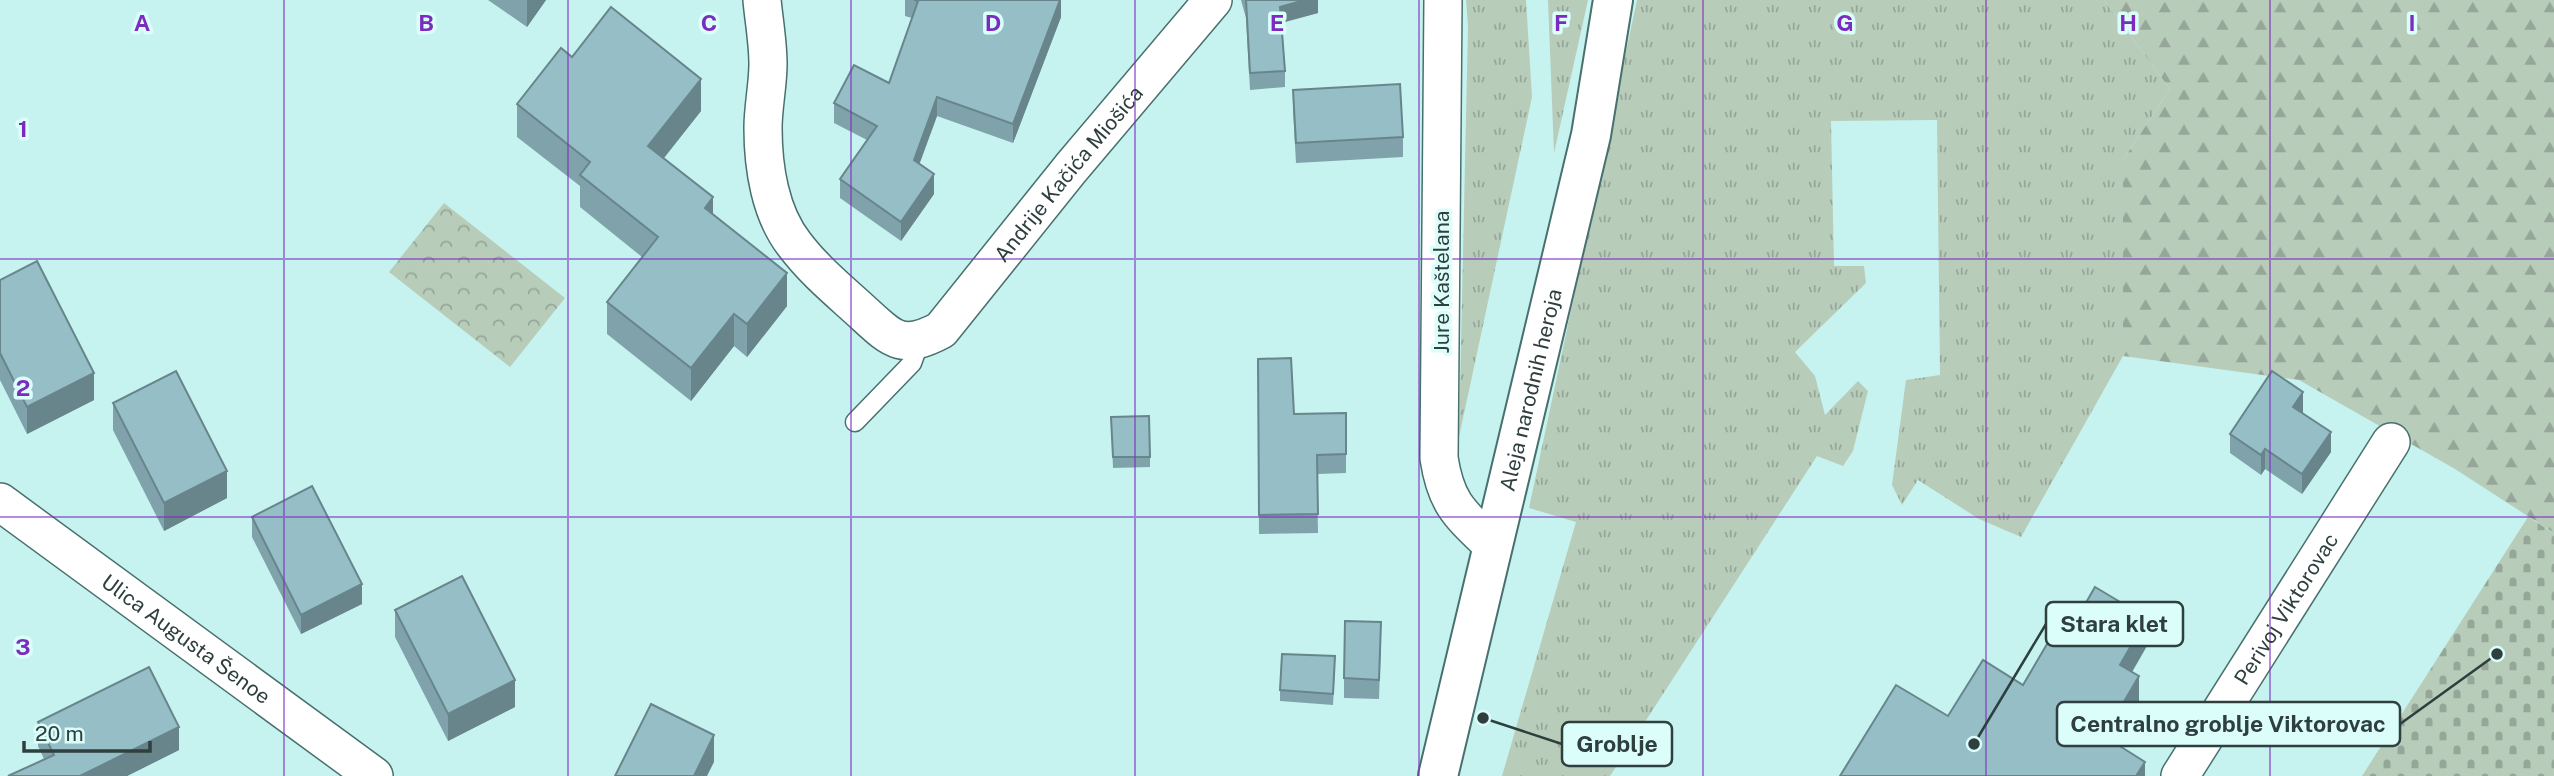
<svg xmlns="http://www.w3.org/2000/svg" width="2554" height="776" font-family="'Public Sans',sans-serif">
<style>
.grass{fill:url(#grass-tufts)}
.forest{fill:url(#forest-firs)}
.cemetery{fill:url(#cemetery-stones)}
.park{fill:url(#park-crowns)}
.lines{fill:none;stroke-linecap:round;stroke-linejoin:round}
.lane-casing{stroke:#48706e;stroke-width:21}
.street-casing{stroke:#48706e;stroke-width:40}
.secondary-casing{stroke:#48706e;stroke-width:42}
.lane{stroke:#fff;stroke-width:18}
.street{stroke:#fff;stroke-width:37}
.secondary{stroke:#fff;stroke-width:38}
.wall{fill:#80a3ab}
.shaded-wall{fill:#68858b}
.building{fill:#95bec7;stroke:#68858b;stroke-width:2}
.grid{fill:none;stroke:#7b2cbf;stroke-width:2;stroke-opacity:0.55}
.labels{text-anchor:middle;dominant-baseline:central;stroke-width:7;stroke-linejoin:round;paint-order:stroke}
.street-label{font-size:21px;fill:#2e3f3e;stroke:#dbfefb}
.grid-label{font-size:23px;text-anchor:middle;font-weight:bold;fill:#7b2cbf;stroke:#dbfefb;stroke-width:7;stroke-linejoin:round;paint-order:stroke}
.leader{fill:none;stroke:#2e3f3e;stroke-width:2.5}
.callout-dot{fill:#2e3f3e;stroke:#dbfefb;stroke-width:2.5}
.callout{fill:#dbfefb;stroke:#2e3f3e;stroke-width:2.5}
.callout-label{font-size:23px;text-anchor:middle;font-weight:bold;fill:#2e3f3e}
</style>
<defs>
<pattern id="grass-tufts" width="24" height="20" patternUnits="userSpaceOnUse" patternTransform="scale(1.75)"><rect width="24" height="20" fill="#b8ccba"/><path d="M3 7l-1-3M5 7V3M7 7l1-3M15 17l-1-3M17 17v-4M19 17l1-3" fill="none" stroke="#96a799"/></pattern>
<pattern id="forest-firs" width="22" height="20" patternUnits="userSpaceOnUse" patternTransform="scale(1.75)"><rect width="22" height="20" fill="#b8ccba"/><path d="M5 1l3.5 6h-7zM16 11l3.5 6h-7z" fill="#96a799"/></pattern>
<pattern id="cemetery-stones" width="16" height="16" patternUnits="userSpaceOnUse" patternTransform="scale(1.75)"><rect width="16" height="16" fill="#b8ccba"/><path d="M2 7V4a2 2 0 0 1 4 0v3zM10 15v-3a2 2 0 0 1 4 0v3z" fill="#96a799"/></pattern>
<pattern id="park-crowns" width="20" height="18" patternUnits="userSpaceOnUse" patternTransform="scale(1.75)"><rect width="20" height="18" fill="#b8ccba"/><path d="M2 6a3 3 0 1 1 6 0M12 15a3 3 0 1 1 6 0" fill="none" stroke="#96a799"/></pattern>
</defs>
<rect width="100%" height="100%" fill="#c6f3ef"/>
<g class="grass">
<polygon points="1466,0 1526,0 1532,97 1459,437 1468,26"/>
<polygon points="1548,0 1588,0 1554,153"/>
<polygon points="1637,0 2104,0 2170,89 2123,160 2123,356 2021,537 1979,519 1918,480 1902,505 1892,485 1906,380 1940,375 1937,120 1831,121 1834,266 1864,266 1866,283 1795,352 1815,376 1825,415 1858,381 1868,391 1853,451 1843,466 1817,456 1610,776 1502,776 1576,522 1529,508"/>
</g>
<polygon class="forest" points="2104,0 2554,0 2554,533 2455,469 2299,380 2123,356 2123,160 2170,89"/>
<polygon class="cemetery" points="2528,517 2554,533 2554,776 2362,776"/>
<polygon class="park" points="444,203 565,298 510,367 389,272"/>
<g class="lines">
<g class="lane-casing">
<polyline id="lane" points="855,422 912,363 920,341"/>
</g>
<g class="street-casing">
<g id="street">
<path id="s1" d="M 762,0 C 764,21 768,43 768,64 C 768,85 763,107 763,128 C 763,167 770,214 795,245 C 813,269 837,289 859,309 C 891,338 900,352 941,330 L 1071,168 L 1213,0"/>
<path d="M 1443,0 L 1439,458 C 1446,504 1460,514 1493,546"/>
<path id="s2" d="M 0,502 L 374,776"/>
<path id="s3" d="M 2180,776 L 2391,442"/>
</g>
</g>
<g class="secondary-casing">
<g id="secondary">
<path id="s4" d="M 1438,776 L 1591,135 L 1613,0"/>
</g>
</g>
<use href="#lane" class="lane"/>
<use href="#street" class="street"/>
<use href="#secondary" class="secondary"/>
</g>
<g class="wall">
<polygon points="488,0 546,0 527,27"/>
<polygon points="905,0 1061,0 1061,17 1013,143 937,116 919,164 934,194 901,241 840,198 840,179 867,140 834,123 834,103 889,83 912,18 905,16"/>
<polygon points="1241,0 1318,0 1318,13 1282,23 1285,71 1285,87 1250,90 1246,18"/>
<polygon points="572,57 701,111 664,158 713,214 787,306 747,357 734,346 691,401 607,334 607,302 642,257 580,207 580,186 517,137 517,104"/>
<polygon points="1293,90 1403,137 1403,157 1296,163 1293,110"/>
<polygon points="0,280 94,400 27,434 0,380"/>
<polygon points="1258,359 1294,414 1346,413 1346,473 1317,474 1318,533 1259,534"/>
<polygon points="113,403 227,498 164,531 113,430"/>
<polygon points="2303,412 2302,413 2331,452 2302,494 2265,469 2261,475 2230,453 2230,434"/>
<polygon points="1111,417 1150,457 1150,467 1113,468"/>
<polygon points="252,517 362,604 301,634 252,537"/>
<polygon points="395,610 515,707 448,741 395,637"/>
<polygon points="1381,642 1379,699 1344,698 1344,678"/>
<polygon points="1335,667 1333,705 1280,701 1280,690"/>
<polygon points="38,722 179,750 127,776 8,776 44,759 38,746"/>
</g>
<g class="shaded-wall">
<polygon points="527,0 546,0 527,27"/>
<polygon points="1060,0 1061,0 1061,17 1013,143 1013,124"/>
<polygon points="1305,0 1318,0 1318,13 1280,23 1280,7"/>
<polygon points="701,79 701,111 648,178 648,146"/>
<polygon points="937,97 937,116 914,179 914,160"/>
<polygon points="934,174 934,194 901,241 901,222"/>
<polygon points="713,197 713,230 705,208"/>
<polygon points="787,273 787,306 747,357 747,324"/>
<polygon points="734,314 734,346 691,401 691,368"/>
<polygon points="94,373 94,400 27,434 27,407"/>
<polygon points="2303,392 2303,412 2293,427 2293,407"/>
<polygon points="2331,432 2331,452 2302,494 2302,474"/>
<polygon points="2265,449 2265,469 2261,475 2261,455"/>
<polygon points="227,471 227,498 164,531 164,503"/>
<polygon points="362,584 362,604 301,634 301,615"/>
<polygon points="2147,618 2147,646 2120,693 2120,665"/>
<polygon points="2139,676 2139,705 2104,765 2104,736"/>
<polygon points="515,680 515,707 448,741 448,714"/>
<polygon points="179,727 179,750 127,776 80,776"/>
<polygon points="714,735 714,762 707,776 694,776"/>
<polygon points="2145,762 2145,776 2136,776"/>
</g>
<g class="building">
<polygon points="914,0 1060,0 1013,124 937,97 914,160 934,174 901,222 840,179 877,126 834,103 854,65 889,83 918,1"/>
<polygon points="1246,0 1305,0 1280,7 1285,71 1250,73"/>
<polygon points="611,7 701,79 648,146 713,197 705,208 787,273 747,324 734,314 691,368 607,302 658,237 580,175 590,162 517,104 561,48 572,57"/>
<polygon points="1400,84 1403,137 1296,143 1293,90"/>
<polygon points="37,261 94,373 27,407 0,353 0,280"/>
<polygon points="1291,358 1294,414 1346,413 1346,454 1317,455 1318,514 1259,515 1258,359"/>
<polygon points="176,371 227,471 164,503 113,403"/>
<polygon points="2272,371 2303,392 2293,407 2331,432 2302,474 2265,449 2261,455 2230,434"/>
<polygon points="1149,416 1150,457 1113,457 1111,417"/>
<polygon points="312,486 362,584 301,615 252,517"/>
<polygon points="462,576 515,680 448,714 395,610"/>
<polygon points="2095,587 2147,618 2120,665 2139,676 2104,736 2145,762 2136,776 1840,776 1896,685 1948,716 1983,660 2023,685 2057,627 2068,634"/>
<polygon points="1345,621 1381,622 1379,680 1344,678"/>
<polygon points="1282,654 1335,656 1333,694 1280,690"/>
<polygon points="149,667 179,727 80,776 8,776 54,755 38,722"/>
<polygon points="651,704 714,735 694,776 615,776"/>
</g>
<path class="grid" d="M 284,0 L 284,776M 568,0 L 568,776M 851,0 L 851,776M 1135,0 L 1135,776M 1419,0 L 1419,776M 1703,0 L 1703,776M 1986,0 L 1986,776M 2270,0 L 2270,776M 0,259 L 2554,259M 0,517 L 2554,517"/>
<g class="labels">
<g class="street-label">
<text stroke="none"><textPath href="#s1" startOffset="639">Andrije Kačića Miošića</textPath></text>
<text transform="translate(1441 282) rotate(-90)">Jure Kaštelana</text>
<text stroke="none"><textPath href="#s4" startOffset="397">Aleja narodnih heroja</textPath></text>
<text stroke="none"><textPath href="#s3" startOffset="198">Perivoj Viktorovac</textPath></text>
<text stroke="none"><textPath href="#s2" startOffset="231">Ulica Augusta Šenoe</textPath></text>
</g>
</g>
<g class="grid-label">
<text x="142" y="31">A</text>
<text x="426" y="31">B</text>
<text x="709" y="31">C</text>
<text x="993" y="31">D</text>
<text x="1277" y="31">E</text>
<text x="1561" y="31">F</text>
<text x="1845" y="31">G</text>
<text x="2128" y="31">H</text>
<text x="2412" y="31">I</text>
<text x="23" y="137">1</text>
<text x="23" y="396">2</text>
<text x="23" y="655">3</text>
</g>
<path class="leader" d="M1974 744L2046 624M2497 654L2400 724M1483 718L1562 744"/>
<g class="callout-dot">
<circle cx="1974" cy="744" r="7"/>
<circle cx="2497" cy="654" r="7"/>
<circle cx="1483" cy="718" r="7"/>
</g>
<g class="callout">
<rect x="2046" y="602" width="137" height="44" rx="7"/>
<rect x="2057" y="702" width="343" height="44" rx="7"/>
<rect x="1562" y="722" width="110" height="44" rx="7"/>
</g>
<g class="callout-label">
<text x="2114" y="632">Stara klet</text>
<text x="2228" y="732">Centralno groblje Viktorovac</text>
<text x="1617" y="752">Groblje</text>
</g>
<path d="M24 741v10h126v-10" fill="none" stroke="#2e3f3e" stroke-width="3.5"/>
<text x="35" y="741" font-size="21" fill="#2e3f3e" stroke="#dbfefb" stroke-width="5" paint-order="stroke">20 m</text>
</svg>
